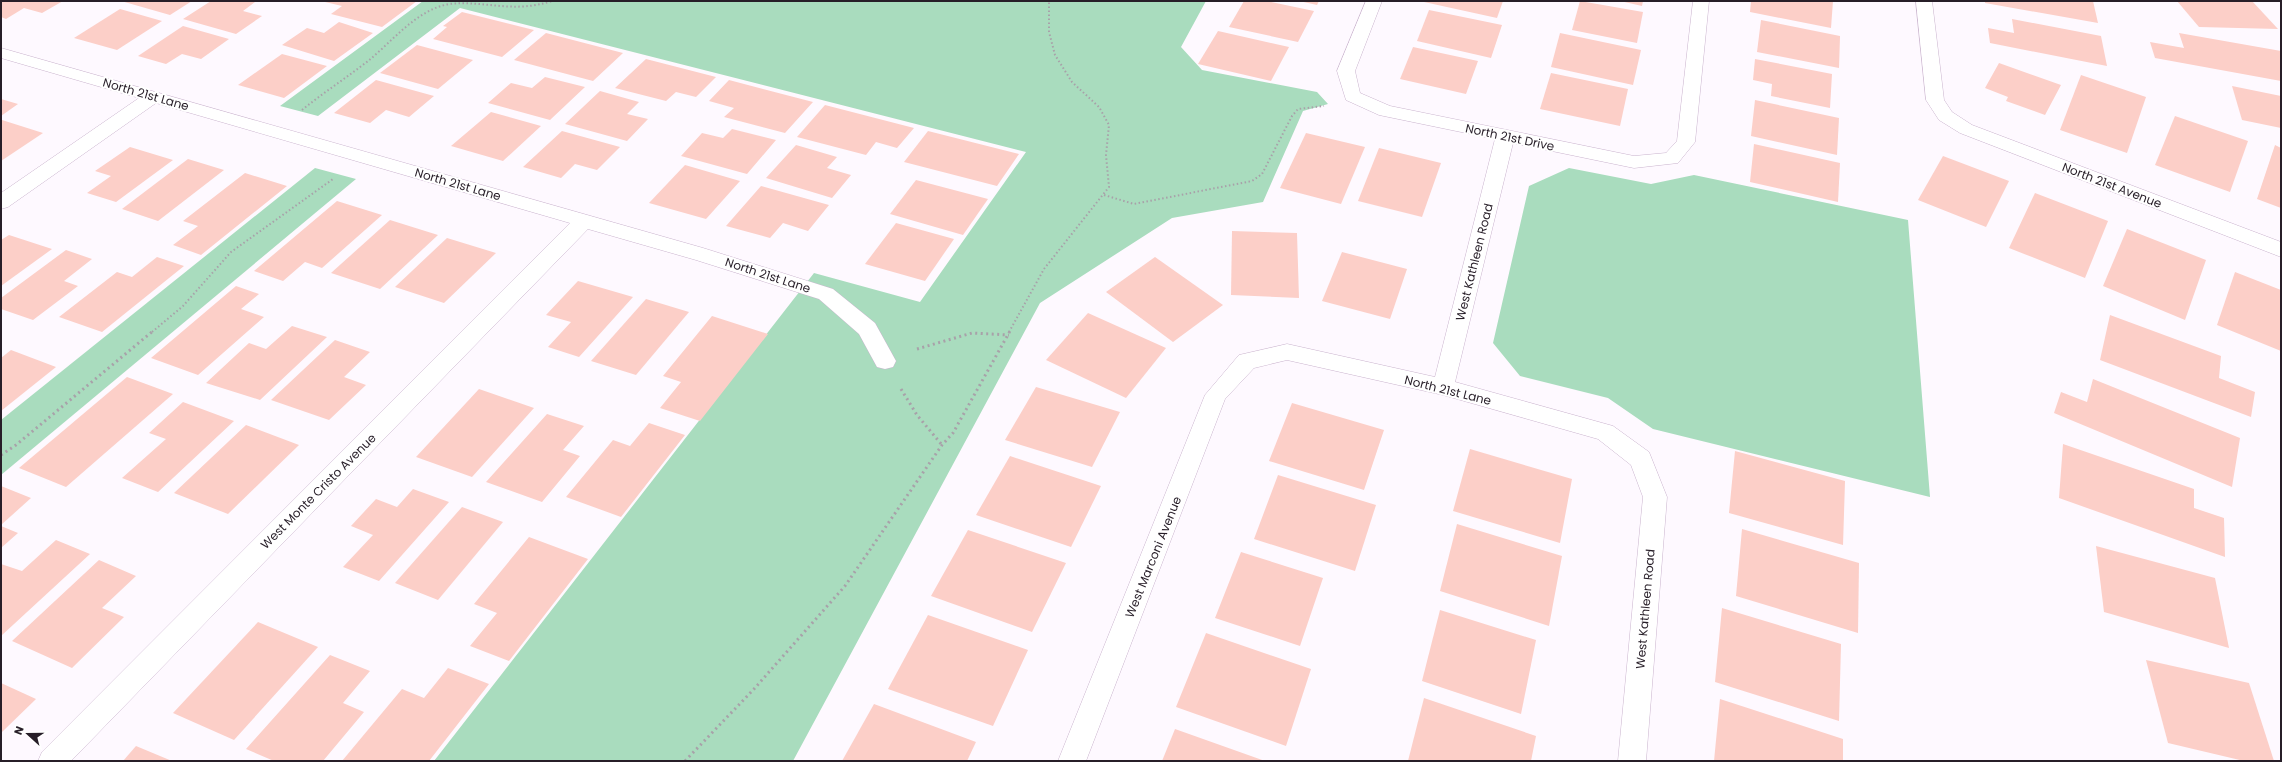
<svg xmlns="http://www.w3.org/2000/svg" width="2282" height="762" font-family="Poppins,sans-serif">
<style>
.green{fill:#a9dcbe}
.building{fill:#fccfc8}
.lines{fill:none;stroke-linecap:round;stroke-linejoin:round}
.minor-casing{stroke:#cab4ce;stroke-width:1}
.path-far1{stroke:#a8a1a9;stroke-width:2;stroke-dasharray:1.5 2.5;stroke-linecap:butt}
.path{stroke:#a8a1a9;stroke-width:3;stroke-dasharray:2 3.5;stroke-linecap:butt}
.minor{fill:#fff;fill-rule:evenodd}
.labels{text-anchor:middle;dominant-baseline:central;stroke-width:4;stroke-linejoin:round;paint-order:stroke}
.street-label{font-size:12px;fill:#271e28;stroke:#fff}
</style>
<rect width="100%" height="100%" fill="#fef9ff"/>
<g class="green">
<polygon points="423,1 1206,1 1181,47 1202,70 1317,92 1328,104 1303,111 1263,202 1172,218 1040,303 793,761 434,761 814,273 920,302 1026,152 460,8 318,116 280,106"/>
<polygon points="315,168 356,179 1,475 1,420"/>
<polygon points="1569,168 1651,184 1694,175 1908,220 1930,497 1653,429 1608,398 1520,376 1493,343 1529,186"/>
</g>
<g class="building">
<polygon points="1,1 63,1 42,13 24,8 6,19 1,17"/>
<polygon points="121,1 192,1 170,15"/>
<polygon points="211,1 255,2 243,11 262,16 236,34 183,19"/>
<polygon points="417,1 382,27 331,14 342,6 325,2"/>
<polygon points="1244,1 1266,1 1314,11 1298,42 1229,27"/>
<polygon points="1299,1 1319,1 1317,5"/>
<polygon points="1424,1 1503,1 1497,18 1424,2"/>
<polygon points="1580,1 1643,12 1637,43 1572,30"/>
<polygon points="1620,1 1643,1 1642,6"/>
<polygon points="1751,1 1833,1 1831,28 1750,12"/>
<polygon points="1985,1 2093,1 2098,23 1985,3"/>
<polygon points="2177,1 2252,1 2278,29 2199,27"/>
<polygon points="120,9 162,21 117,50 74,38"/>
<polygon points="1429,10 1502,25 1491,58 1417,41"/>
<polygon points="462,12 534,30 502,57 433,39 447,27 443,26"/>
<polygon points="2012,19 2101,36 2107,66 1990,43 1988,28 2014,33"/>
<polygon points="1761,20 1840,36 1839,68 1757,52"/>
<polygon points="339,22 373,33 334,61 282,45 307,28 324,33"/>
<polygon points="183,26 229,39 201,59 182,54 166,64 138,56"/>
<polygon points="1218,31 1289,47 1271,81 1198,64"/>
<polygon points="546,33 623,53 593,81 514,60"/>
<polygon points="1560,33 1641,50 1633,85 1551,67"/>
<polygon points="2179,33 2281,51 2281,81 2155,58 2150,42 2184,48"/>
<polygon points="417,45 473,60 438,89 380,73"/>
<polygon points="1413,47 1478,61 1466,94 1400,79"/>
<polygon points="282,54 327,66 284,98 238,85"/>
<polygon points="646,59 716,77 696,97 676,92 666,101 615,88"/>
<polygon points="1755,59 1832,74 1830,108 1771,96 1772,84 1753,80"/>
<polygon points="1999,63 2061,85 2045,115 2006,101 2008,97 1985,88"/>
<polygon points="1551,73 1628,89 1620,126 1540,109"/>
<polygon points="2081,75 2146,97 2127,153 2060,130"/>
<polygon points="545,77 585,87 550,120 488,103 511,83 532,88"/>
<polygon points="376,80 434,96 409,117 386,110 370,123 334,113"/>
<polygon points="729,80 813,102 785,133 724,117 734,108 709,101"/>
<polygon points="2232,86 2281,96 2281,128 2242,120"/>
<polygon points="600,91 639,102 627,114 648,119 627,141 565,124"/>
<polygon points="1,99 18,104 1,116"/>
<polygon points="1755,100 1839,118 1837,155 1751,136"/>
<polygon points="825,105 914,128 897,148 876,142 866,155 797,137"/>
<polygon points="491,112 541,126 503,161 451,146"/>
<polygon points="2175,116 2248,141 2230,192 2155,165"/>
<polygon points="2,120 43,133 1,161"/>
<polygon points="732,129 776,140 747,174 681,156 702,133 723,138"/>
<polygon points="562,131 620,147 597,170 575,164 561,178 523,167"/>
<polygon points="928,131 1019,154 997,186 904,162"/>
<polygon points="1306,133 1365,147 1341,204 1280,188"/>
<polygon points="1754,144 1840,163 1838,202 1750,182"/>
<polygon points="796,145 837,157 827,168 851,175 832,198 766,178"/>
<polygon points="2275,145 2281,148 2281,208 2257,199"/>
<polygon points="130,147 173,160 116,202 87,193 111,176 95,171"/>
<polygon points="1379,148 1441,163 1422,217 1358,201"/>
<polygon points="1943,156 2009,181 1986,227 1918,200"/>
<polygon points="188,159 224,170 158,221 122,209"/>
<polygon points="685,165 740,181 706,219 649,203"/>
<polygon points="245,173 287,186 201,255 173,245 198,226 183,221"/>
<polygon points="916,180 988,199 963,235 890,214"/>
<polygon points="761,186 829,205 808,231 783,223 770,238 726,226"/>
<polygon points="2035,193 2108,221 2085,278 2009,248"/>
<polygon points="337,201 382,215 322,268 305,262 283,281 254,271"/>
<polygon points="390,220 438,235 380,289 331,273"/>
<polygon points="896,223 954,239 925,281 865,264"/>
<polygon points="2127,229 2206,260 2185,320 2103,286"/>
<polygon points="1232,231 1297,233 1299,298 1231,295"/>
<polygon points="9,235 52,249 1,286 1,240"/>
<polygon points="447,238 496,253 444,303 395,287"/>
<polygon points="66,250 92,259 64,281 78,286 33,320 1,309 1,298"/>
<polygon points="1342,252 1407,269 1390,319 1322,301"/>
<polygon points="157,257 184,266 102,332 59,317 117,272 132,277"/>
<polygon points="1155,257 1223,305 1173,342 1106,292"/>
<polygon points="2235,272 2281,290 2281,351 2217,325"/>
<polygon points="578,281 633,297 579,357 548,347 571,322 546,315"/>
<polygon points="236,286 259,294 241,309 264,317 198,375 151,358"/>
<polygon points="646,299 689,312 636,375 591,361"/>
<polygon points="1088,313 1166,348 1126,398 1046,360"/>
<polygon points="2110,315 2221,356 2219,378 2255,392 2251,417 2100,360"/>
<polygon points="712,316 768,334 700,421 660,408 681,382 663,376"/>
<polygon points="292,326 327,337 260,400 206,383 249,343 266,349"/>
<polygon points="335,340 370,352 344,377 366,385 329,420 271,400"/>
<polygon points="11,350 56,367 1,411 1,358"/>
<polygon points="127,377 173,394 66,487 19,468"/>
<polygon points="2093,379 2240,438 2232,487 2054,413 2061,392 2087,402"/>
<polygon points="1036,387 1120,412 1092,467 1005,440"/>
<polygon points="479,389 534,408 472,477 416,457"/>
<polygon points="183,402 234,421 158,492 122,478 166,439 149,433"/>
<polygon points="1292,403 1384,430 1364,490 1269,461"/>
<polygon points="547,414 584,426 563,450 580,456 542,502 486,482"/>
<polygon points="649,423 685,435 621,517 566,497 613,440 630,446"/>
<polygon points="246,425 299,445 228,514 174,493"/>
<polygon points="2063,444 2194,489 2194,508 2224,518 2225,557 2059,498"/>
<polygon points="1470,449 1572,479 1560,543 1453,511"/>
<polygon points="1735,451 1845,481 1843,545 1729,513"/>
<polygon points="1010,456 1101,486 1071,547 976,515"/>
<polygon points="1278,475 1376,505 1355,571 1254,539"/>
<polygon points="1,486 31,498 1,525"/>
<polygon points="413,489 449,502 379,581 343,567 373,535 351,526 376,499 397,507"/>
<polygon points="462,507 503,522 438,600 395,583"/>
<polygon points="1457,524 1562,556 1549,626 1440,591"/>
<polygon points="1,526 18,533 1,548"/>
<polygon points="1742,529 1859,563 1858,633 1736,596"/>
<polygon points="968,530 1066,563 1032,632 931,596"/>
<polygon points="529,537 588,559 509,661 470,646 497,613 474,604"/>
<polygon points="56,540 90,554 1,636 1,564 22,571"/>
<polygon points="2096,546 2215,578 2229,648 2104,612"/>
<polygon points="1241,552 1323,578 1300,646 1215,618"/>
<polygon points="99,560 136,576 102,608 124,617 72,668 12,641"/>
<polygon points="1722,608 1841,644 1839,721 1715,682"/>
<polygon points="1440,610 1536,640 1521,714 1422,681"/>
<polygon points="928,615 1028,650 993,726 888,689"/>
<polygon points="258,622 318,647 234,740 173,713"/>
<polygon points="1206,633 1311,669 1286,746 1176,707"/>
<polygon points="330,655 370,671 343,703 364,712 323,761 274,761 246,749"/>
<polygon points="2146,660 2249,683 2274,761 2244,761 2168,743"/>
<polygon points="448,668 489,684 429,761 342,761 402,689 424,698"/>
<polygon points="1,683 36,699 1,733"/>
<polygon points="1424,698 1536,736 1531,761 1408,761"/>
<polygon points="1720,699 1843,739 1843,761 1714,761"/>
<polygon points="874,704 976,742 967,761 842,761"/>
<polygon points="1175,729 1265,761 1162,761"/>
<polygon points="136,746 172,761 123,761"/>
</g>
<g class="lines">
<g class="minor-casing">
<g id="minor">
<polygon points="1366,1 1382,1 1355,71 1360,93 1390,106 1634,156 1666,153 1677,141 1693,1 1709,1 1695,142 1678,163 1634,168 1513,143 1455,382 1613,426 1649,452 1667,497 1646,761 1618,761 1643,497 1631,465 1598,439 1443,395 1287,360 1254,368 1225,399 1086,761 1058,761 1205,395 1239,355 1287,344 1435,377 1495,139 1379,115 1346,100 1337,71"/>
<polygon points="1916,1 1932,1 1944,100 1952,112 1972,125 2281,242 2281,257 1960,133 1939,120 1926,100"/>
<polygon points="1,48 703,248 833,289 875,323 896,361 893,367 885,369 877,367 859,334 819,299 696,260 588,229 71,761 38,761 42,752 570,223 156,103 8,207 1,209 1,193 139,98 1,58"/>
</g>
</g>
<g class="path-far1">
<path d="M 302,110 C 323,93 346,78 368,61 C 393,41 416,10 449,4 C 486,0 512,14 552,1"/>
<polyline points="1104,195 1134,204 1252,181 1262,174 1292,116 1298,109 1324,106"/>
<polyline points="152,332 183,306 231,252 333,179"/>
<polyline points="1009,332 1044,269 1109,187 1106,155 1109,125 1099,107 1072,82 1055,55 1049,32 1049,1"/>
</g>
<g class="path">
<polyline points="917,349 972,333 1009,335"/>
<polyline points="901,389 917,415 942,445"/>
<polyline points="1,455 16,445 153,331"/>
<polyline points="685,761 754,689 845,586 942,445 953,433 1010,331"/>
</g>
<use href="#minor" class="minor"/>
</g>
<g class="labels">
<g class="street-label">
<text transform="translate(146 94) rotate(16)">North 21st Lane</text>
<text transform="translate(1510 137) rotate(12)">North 21st Drive</text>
<text transform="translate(458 184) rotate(16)">North 21st Lane</text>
<text transform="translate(2112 185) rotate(21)">North 21st Avenue</text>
<text transform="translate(1474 262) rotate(-76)">West Kathleen Road</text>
<text transform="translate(768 275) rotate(18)">North 21st Lane</text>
<text transform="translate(1448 390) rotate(14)">North 21st Lane</text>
<text transform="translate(318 491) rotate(-45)">West Monte Cristo Avenue</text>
<text transform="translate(1153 557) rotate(-68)">West Marconi Avenue</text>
<text transform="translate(1645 609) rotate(-85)">West Kathleen Road</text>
</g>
</g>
<rect width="2282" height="762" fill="none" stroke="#271e28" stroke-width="4"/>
<g transform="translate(28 734) rotate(291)" stroke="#ffffff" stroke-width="3" paint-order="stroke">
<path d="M0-3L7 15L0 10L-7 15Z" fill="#271e28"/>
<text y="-6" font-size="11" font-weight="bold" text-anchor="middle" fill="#271e28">N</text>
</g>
</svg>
